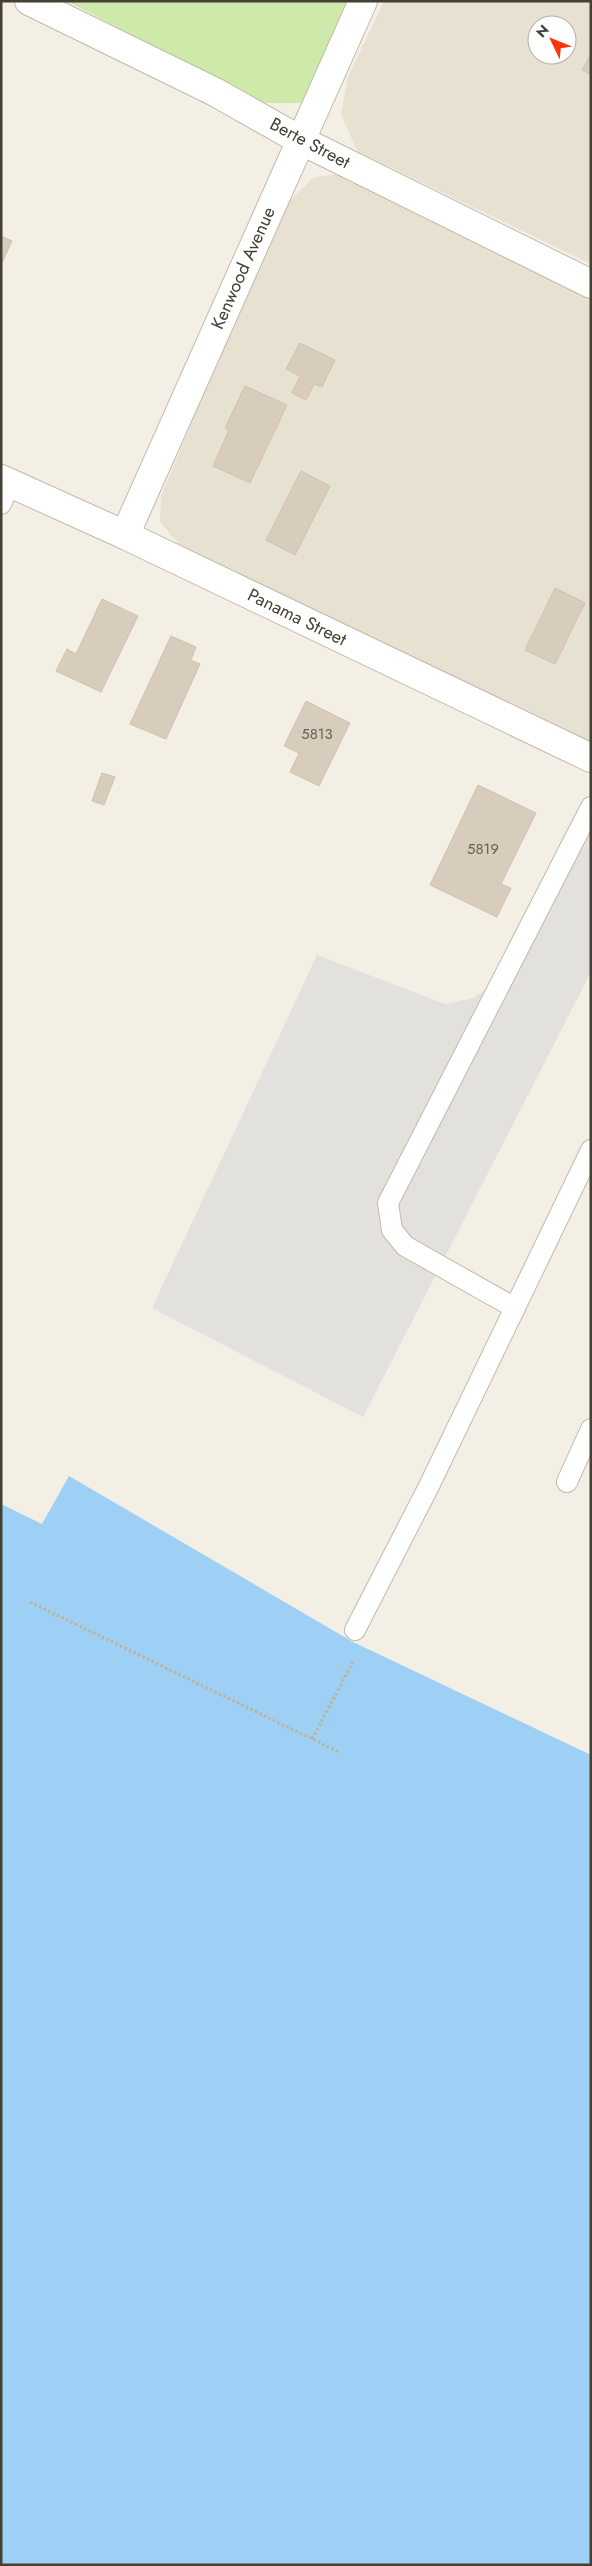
<svg xmlns="http://www.w3.org/2000/svg" width="592" height="2566" font-family="Jost,sans-serif">
<style>
.residential{fill:#e7e1d2;fill-rule:evenodd}
.green{fill:#cdeaaa}
.parking{fill:#e3e1dd}
.water{fill:#9dd0f4}
.building{fill:#d8cdbc;stroke:#d0c2ac}
.lines{fill:none;stroke-linecap:round;stroke-linejoin:round}
.service-casing{stroke:#c2b9a9;stroke-width:22}
.minor-casing{stroke:#c2b9a9;stroke-width:30}
.path{stroke:#c1b297;stroke-width:3;stroke-dasharray:2.5 2.5;stroke-linecap:butt}
.service{stroke:#fff;stroke-width:20}
.minor{stroke:#fff;stroke-width:28}
.labels{text-anchor:middle;dominant-baseline:central;stroke-width:4.5;stroke-linejoin:round;paint-order:stroke}
.number-label{font-size:15px;fill:#6a6256}
.street-label{font-size:18px;fill:#453f34;stroke:#fff}
</style>
<rect width="100%" height="100%" fill="#f3efe4"/>
<g class="residential">
<path d="M 384,1 L 591,1 L 591,264 L 357,151 L 341,114 L 348,77 ZM 537,25 L 567,25 L 567,55 L 537,55 Z"/>
<polygon points="343,173 591,294 591,747 187,554 160,522 161,496 283,207 313,178"/>
</g>
<polygon class="green" points="67,1 348,1 303,103 261,103"/>
<polygon class="parking" points="591,825 591,972 363,1417 152,1308 317,955 445,1004 474,998 500,979"/>
<polygon class="water" points="69,1476 353,1642 591,1755 591,2565 1,2565 1,1504 42,1524"/>
<g class="building">
<polygon points="591,54 591,75 582,70"/>
<polygon points="1,236 12,241 1,265"/>
<polygon points="300,343 335,360 322,387 314,384 306,400 292,393 300,376 286,369"/>
<polygon points="245,386 287,405 250,483 213,466 229,430 225,428"/>
<polygon points="301,471 330,486 295,555 266,540"/>
<polygon points="555,588 585,603 555,664 525,650"/>
<polygon points="102,599 138,616 101,692 56,671 67,649 76,654"/>
<polygon points="171,636 196,647 191,660 200,664 166,739 130,724"/>
<polygon points="306,701 350,723 319,786 290,772 299,753 284,746"/>
<polygon points="102,773 115,777 104,805 92,801"/>
<polygon points="478,785 536,813 501,884 511,888 497,917 430,885"/>
</g>
<g class="lines">
<g class="service-casing">
<g id="service">
<polyline points="1,504 10,483"/>
<polyline points="515,1308 405,1246 392,1230 388,1203 591,807"/>
<polyline points="567,1482 591,1429"/>
<polyline points="355,1630 429,1486 591,1150"/>
</g>
</g>
<g class="minor-casing">
<g id="minor">
<polyline points="29,1 215,92 300,140 591,284"/>
<polyline points="1,479 125,535 591,758"/>
<polyline points="125,535 363,1"/>
</g>
</g>
<g class="path">
<polyline points="30,1602 339,1752"/>
<polyline points="312,1739 354,1660"/>
</g>
<use href="#service" class="service"/>
<use href="#minor" class="minor"/>
</g>
<g class="labels">
<g class="number-label">
<text x="317" y="734">5813</text>
<text x="483" y="849">5819</text>
</g>
<g class="street-label">
<text transform="translate(310 143) rotate(28)">Berte Street</text>
<text transform="translate(243 268) rotate(-66)">Kenwood Avenue</text>
<text transform="translate(297 617) rotate(26)">Panama Street</text>
</g>
</g>
<rect width="592" height="2566" fill="none" stroke="#453f34" stroke-width="5"/>
<g transform="translate(552 40) rotate(313)"><circle r="24" fill="#ffffff" stroke="#b5b2ae"/>
<path d="M0-4L9 19L0 12L-9 19Z" fill="#ff340f"/>
<text y="-8" font-size="14" font-weight="bold" text-anchor="middle" fill="#453f34">N</text>
</g>
</svg>
